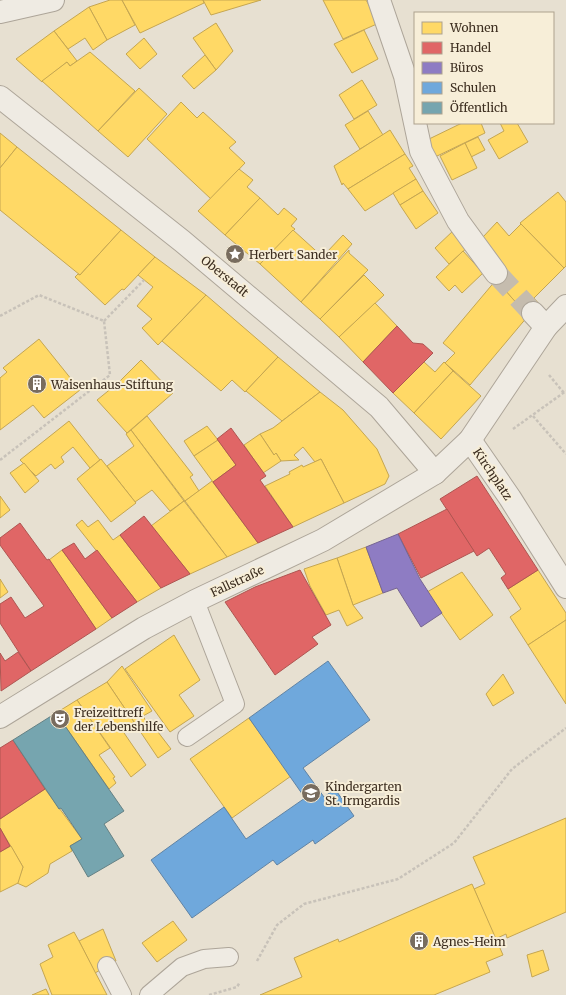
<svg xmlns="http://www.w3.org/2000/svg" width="566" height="995" font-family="Merriweather,serif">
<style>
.homes{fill:#ffd966;stroke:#c5a651}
.shops{fill:#e06666;stroke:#af5551}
.offices{fill:#8e7cc3;stroke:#766592}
.schools{fill:#6fa8dc;stroke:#6083a4}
.public{fill:#76a5af;stroke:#658184}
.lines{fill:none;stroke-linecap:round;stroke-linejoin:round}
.street-tunnel{stroke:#c5bcae;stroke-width:22;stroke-dasharray:22 11;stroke-linecap:butt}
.lane-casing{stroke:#ada599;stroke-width:20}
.street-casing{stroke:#ada599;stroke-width:24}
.path{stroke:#c8c2b9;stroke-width:2.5;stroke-dasharray:3 2;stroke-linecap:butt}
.lane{stroke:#efebe3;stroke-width:18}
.street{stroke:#efebe3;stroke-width:22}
.labels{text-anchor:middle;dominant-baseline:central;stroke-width:4;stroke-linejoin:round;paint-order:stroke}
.poi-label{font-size:12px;fill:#3d2e20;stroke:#f7eed8;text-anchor:start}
.street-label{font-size:12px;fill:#3d2e20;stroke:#f7eed8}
</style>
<rect width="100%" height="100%" fill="#e7e0d1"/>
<g class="homes">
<polygon points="110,0 122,0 135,25 107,40 89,7"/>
<polygon points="122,0 203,0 204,3 140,33"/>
<polygon points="203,0 261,0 211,15"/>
<polygon points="323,0 366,0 379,23 343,39"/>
<polygon points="89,7 107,40 93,50 85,38 68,49 54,31"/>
<polygon points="216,23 233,51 216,70 193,38"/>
<polygon points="364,30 378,59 352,73 334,44"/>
<polygon points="54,31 77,61 70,66 67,62 42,82 16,59"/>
<polygon points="144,38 157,54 140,69 126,54"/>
<polygon points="90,52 135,91 98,131 42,81 67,62 70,66"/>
<polygon points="205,55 216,70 194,89 182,76"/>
<polygon points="362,80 377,105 354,119 339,95"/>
<polygon points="139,88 167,114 128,157 98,131"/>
<polygon points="181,102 197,118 203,112 236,142 229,148 245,163 211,199 147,139"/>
<polygon points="368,111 383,135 360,149 345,125"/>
<polygon points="462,123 481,123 485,133 435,157 427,140"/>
<polygon points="500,123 517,123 528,142 499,159 488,140 504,131"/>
<polygon points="390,130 405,154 348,189 343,183 342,185 334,166"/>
<polygon points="0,133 17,147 0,168"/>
<polygon points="478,137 485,150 471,157 465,143"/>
<polygon points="465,143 477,168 452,180 440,156"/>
<polygon points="17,147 121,230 80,275 0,210 0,168"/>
<polygon points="405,154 413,166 409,168 416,179 365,211 348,189"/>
<polygon points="239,169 253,180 247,187 260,198 225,235 198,211"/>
<polygon points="416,179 423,191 400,205 393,193"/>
<polygon points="423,191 438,213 416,229 400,205"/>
<polygon points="558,192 566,202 566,266 564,268 520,223"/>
<polygon points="260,198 278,215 284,208 297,219 291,226 295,229 260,264 225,235"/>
<polygon points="497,222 509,236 521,224 564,268 534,298 540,305 529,317 492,276 483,237"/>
<polygon points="121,230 155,257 124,290 122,289 105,305 75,277 78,274 80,275"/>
<polygon points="293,230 325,259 329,254 327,252 343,235 352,244 301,302 260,264"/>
<polygon points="454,230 469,246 449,264 435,248"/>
<polygon points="349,250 349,253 368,270 320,319 301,302"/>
<polygon points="463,251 483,273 462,293 455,285 449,291 436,277"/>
<polygon points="155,257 206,295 158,345 142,328 152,319 137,306 153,287 138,275"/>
<polygon points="364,275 384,295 339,337 320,319"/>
<polygon points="496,280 528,316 470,385 445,363 455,353 443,343"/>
<polygon points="206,295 278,357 245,392 232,380 221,391 162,341"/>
<polygon points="375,303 397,326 363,362 339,337"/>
<polygon points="39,339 80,390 44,418 33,405 0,430 0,378 7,372 3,368"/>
<polygon points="278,357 320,392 282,421 246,391"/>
<polygon points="141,360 173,393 127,433 97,400 118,383"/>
<polygon points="424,362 435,372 444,362 453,371 414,413 393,393"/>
<polygon points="453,371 481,396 441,439 414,413"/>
<polygon points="320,392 343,410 377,449 389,476 385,484 344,503 321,459 315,462 303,447 294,455 299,460 281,461 276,453 274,455 260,434 273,428"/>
<polygon points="147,416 193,475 190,477 199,491 185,501 131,430"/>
<polygon points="69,421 100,460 90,468 73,447 61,457 64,462 55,469 51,464 36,476 20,460"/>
<polygon points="207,426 218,440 194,456 184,441"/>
<polygon points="131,430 184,501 170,511 152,490 135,502 107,466 134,446 126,434"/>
<polygon points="260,434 274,455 276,453 281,461 263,473 244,445"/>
<polygon points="218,440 236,465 213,482 194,456"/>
<polygon points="101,459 136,503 111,522 77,479"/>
<polygon points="321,459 344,503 293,527 265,486 290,474 289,472 302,465 303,467"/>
<polygon points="24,463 39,481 25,493 10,473"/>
<polygon points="212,481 258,543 227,557 185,501"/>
<polygon points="0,496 10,510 0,518"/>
<polygon points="184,501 227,557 190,574 151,526"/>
<polygon points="82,520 88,527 98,520 113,540 120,535 161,588 137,602 76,525"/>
<polygon points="366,547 383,593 353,605 337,558"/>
<polygon points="62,550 112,618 96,629 49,560"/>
<polygon points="337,558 353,605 363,618 347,626 339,610 326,615 310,586 304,569"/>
<polygon points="538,570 566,613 566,620 528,645 510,617 521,609 508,589"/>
<polygon points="462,572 493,615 460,640 427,592"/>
<polygon points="0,579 8,592 0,598"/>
<polygon points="566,620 566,704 528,645"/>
<polygon points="174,635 200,680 179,695 194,716 170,732 125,669"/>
<polygon points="122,666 152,711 143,716 146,721 148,719 171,749 158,758 107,682"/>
<polygon points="503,674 514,693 493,706 486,694"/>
<polygon points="107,682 134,722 122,730 146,765 131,777 77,700"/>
<polygon points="77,700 110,748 99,755 115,777 113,778 116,783 109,789 56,713"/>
<polygon points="249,718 291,776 232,818 190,759"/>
<polygon points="45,789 82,839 70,846 72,851 50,864 48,873 26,887 17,883 23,867 0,828 0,819"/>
<polygon points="566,818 566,912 507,938 506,934 495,939 474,889 485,884 473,857"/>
<polygon points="11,846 23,867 18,883 0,892 0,852"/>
<polygon points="472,884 503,955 486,962 490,972 434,995 260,995 302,977 294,958 338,939 339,942"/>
<polygon points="173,921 187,940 157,962 142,943"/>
<polygon points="103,929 116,961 95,973 79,941"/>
<polygon points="74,932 79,941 107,995 52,995 40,964 53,957 48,945"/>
<polygon points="543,950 549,970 532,977 527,955"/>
<polygon points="46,989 49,995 32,995"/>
</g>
<g class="shops">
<polygon points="397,326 413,343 423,344 433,353 393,393 363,362"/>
<polygon points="231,428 266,476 260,480 293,527 258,543 213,482 236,465 217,439"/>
<polygon points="477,476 538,570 508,589 501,578 506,574 489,548 477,556 440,499"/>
<polygon points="447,509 474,551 421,578 398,534"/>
<polygon points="144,516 190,574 161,588 120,535"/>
<polygon points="20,523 47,560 49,559 96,629 31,671 0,623 0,604 11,597 25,618 44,606 0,545 0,538"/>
<polygon points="74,543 85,559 97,550 137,602 112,618 62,550"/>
<polygon points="300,570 331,625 312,637 318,644 275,675 225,602 255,587"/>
<polygon points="18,652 31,671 1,691 0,653 5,661"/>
<polygon points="13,740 45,789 0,819 0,748"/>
<polygon points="0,828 10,846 0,852"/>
</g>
<polygon class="offices" points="398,534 420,579 442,613 421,627 397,588 383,593 366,547"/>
<polygon class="schools" points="328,661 370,720 303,768 324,797 335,789 354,816 315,844 313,840 277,865 273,860 192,918 151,860 224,807 246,839 305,798 249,718"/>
<polygon class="public" points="56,713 124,811 104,824 124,856 88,877 70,846 82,839 61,808 59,809 13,740"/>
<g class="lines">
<polyline class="street-tunnel" points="496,273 533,313"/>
<g class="lane-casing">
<g id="lane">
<polyline points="187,737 235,704 195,601"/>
<polyline points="107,966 122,995"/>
<polyline points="149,995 182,967 204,959 229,957"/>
</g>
</g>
<g class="street-casing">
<g id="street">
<polyline points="379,0 405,76 421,151 458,221 496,273"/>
<polyline points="0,12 53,0"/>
<polyline points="0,97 182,241 379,407 435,473"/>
<polyline points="533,313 546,327"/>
<polyline points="470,440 510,498 566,587"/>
<polyline points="0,717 144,628 195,601 323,540 435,473 470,440 546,327 566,306"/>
</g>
</g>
<g class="path">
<polyline points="0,316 39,295 104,321"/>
<polyline points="104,321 144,280"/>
<polyline points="549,375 564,393"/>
<polyline points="533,416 566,454"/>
<polyline points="513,429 566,391"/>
<polyline points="0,460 110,375 104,321"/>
<polyline points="257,961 277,925 304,904 398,879 454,843 512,769 566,728"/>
<polyline points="209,995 237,987 240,982"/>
</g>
<use href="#lane" class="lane"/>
<use href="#street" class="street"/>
</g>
<defs>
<g id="sight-disc" transform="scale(1)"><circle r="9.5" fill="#786c5e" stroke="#f7eed8"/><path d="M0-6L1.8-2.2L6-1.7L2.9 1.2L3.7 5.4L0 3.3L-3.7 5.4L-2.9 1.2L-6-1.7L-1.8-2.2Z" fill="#fff"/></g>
<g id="building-disc" transform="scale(1)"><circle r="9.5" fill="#786c5e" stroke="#f7eed8"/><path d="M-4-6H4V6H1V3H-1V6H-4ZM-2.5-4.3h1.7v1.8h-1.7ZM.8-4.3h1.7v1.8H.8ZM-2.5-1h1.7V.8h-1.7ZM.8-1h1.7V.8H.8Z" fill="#fff"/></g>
<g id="theatre-disc" transform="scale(1)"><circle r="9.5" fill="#786c5e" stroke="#f7eed8"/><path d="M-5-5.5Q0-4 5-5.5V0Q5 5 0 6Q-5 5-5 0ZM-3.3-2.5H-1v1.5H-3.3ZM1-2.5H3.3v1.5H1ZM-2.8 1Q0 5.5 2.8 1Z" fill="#fff"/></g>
<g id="school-disc" transform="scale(1)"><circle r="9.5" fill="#786c5e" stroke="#f7eed8"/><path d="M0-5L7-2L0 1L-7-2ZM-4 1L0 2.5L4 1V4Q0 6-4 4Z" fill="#fff"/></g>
</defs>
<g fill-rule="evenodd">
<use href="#sight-disc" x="235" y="254"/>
<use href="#building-disc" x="37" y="384"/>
<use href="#theatre-disc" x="60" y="719"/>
<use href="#school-disc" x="311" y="793"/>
<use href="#building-disc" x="419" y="941"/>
</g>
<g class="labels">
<g class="poi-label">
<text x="249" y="254">Herbert Sander</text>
<text x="51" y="384">Waisenhaus-Stiftung</text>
<text x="74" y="712">Freizeittreff<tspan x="74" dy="14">der Lebenshilfe</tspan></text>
<text x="325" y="786">Kindergarten<tspan x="325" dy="14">St. Irmgardis</tspan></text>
<text x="433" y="941">Agnes-Heim</text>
</g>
<g class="street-label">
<text transform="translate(225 276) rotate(39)">Oberstadt</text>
<text transform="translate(493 474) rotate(56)">Kirchplatz</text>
<text transform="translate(237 581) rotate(-25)">Fallstraße</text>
</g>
</g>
<rect x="414" y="12" width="140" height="112" fill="#f7eed8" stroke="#ada18e"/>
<rect x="422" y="22" width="20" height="12" fill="#ffd966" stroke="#ada18e"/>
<text x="450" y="32" font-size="12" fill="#3d2e20">Wohnen</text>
<rect x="422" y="42" width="20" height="12" fill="#e06666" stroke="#ada18e"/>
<text x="450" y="52" font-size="12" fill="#3d2e20">Handel</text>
<rect x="422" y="62" width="20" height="12" fill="#8e7cc3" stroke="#ada18e"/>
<text x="450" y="72" font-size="12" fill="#3d2e20">Büros</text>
<rect x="422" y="82" width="20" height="12" fill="#6fa8dc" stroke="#ada18e"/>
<text x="450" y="92" font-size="12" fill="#3d2e20">Schulen</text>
<rect x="422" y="102" width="20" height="12" fill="#76a5af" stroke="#ada18e"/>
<text x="450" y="112" font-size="12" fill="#3d2e20">Öffentlich</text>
</svg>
